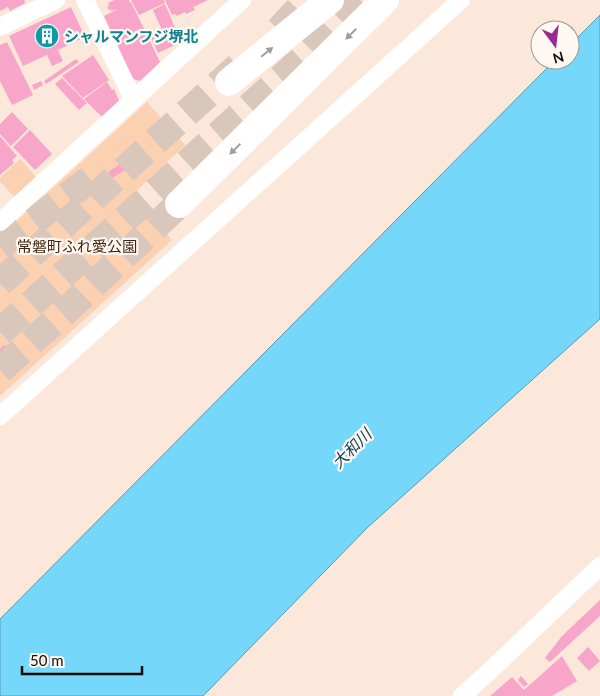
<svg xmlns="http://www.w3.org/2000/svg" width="600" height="696" font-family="Lato,'Noto Sans JP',sans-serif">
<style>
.green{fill:#fbd1b2}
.water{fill:#75d7fa;stroke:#589ab0}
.building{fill:#f7a5c8}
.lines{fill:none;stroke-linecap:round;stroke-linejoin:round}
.highway-tunnel{stroke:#d8c7ba;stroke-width:28;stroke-dasharray:28 14;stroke-linecap:butt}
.street{stroke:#fff;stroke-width:18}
.highway{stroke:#fff;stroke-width:28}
.oneway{fill:#a19d9b}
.labels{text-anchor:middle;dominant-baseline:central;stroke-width:4.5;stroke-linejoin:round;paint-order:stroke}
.culture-label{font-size:15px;font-weight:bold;fill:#0d838f;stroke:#fef8f3;text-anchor:start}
.park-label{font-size:15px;fill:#41260f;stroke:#fef8f3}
.water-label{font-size:16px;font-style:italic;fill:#164251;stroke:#fef8f3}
</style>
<rect width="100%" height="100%" fill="#fbe8da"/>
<g class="green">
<polygon points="147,102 185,145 132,195 172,240 0,396 0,236"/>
<polygon points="20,159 37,178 15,198 0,181 0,178"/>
</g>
<polygon class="water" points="600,15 600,319 367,528 203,696 0,696 0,619 555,60 570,60 570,45"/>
<g class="building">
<polygon points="0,0 24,0 25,3 10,11 8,7 0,11"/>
<polygon points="114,0 129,0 130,3 131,2 160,62 140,81 133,79 104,16 118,9 111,11 111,9 109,10 107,7 109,6 108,3"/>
<polygon points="131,0 164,0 165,3 139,15"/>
<polygon points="165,0 208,0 193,7 195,10 186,14 185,12 177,16 175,14 172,15"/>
<polygon points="165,4 181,42 158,53 151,38 152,37 151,35 162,30 153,10"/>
<polygon points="71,7 85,37 58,50 63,61 52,66 47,55 23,66 9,36"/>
<polygon points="7,42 33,95 12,105 0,81 0,45"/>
<polygon points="93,55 109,80 83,98 62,76"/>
<polygon points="76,59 79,62 46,84 44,81"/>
<polygon points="62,78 87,103 79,110 55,84"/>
<polygon points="41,81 43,85 34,90 32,85"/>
<polygon points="107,82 112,90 114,89 119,101 102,117 84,99"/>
<polygon points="12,112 28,129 11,146 0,134 0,124"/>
<polygon points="30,130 52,154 35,170 13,147"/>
<polygon points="0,136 17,156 12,160 14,163 0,175"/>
<polygon points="128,159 132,166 112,178 108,172"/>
<polygon points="4,345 9,351 0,359 0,349"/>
<polygon points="600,600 600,616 550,662 545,658 562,636"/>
<polygon points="588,647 600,661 589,671 577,658"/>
<polygon points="562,656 577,681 552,696 490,696 512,677 524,690"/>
<polygon points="521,676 528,684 524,687 518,680"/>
</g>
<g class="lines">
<g class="highway-tunnel">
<polyline points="279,30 307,0"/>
<polyline points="0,246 101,171"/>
<polyline points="0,283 243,62"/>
<polyline points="0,332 308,54 360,0"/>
<polyline points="0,370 67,310 179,204"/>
</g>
<g class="street">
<polyline points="85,0 133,99"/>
<polyline points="0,27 56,0"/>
<polyline points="0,222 242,0"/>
<polyline points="0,416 461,0"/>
<polyline points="462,696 494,667 600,566"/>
</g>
<g class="highway">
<polyline points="229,82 330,0"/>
<polyline points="179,204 385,0"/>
</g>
</g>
<defs><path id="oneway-solid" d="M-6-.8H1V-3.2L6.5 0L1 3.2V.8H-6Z" transform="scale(1.25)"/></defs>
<g class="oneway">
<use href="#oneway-solid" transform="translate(351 34) rotate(135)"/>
<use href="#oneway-solid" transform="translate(267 52) rotate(-39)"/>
<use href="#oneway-solid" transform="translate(235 149) rotate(135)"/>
</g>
<defs>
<g id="building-disc" transform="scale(1.25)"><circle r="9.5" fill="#0f9aa8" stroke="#fef8f3"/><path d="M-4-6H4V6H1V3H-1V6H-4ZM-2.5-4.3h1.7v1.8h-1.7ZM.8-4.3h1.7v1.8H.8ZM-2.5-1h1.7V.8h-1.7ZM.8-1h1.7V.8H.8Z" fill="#fff"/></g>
</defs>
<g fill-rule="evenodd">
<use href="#building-disc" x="47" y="36"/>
</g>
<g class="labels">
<g class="culture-label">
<text x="64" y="36">シャルマンフジ堺北</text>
</g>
<g class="park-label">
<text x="77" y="246">常磐町ふれ愛公園</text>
</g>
<g class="water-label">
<text transform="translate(351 448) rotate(-45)">大和川</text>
</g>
</g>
<g transform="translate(555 45) rotate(165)"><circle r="24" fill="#fef8f3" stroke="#a19993"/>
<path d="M0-4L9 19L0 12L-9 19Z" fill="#962c8e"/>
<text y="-8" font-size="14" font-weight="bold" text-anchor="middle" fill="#150b04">N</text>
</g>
<path d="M22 666v8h120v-8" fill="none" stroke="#150b04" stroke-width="2.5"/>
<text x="30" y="666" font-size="15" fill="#150b04" stroke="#fef8f3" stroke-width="4" paint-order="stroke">50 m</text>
</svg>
